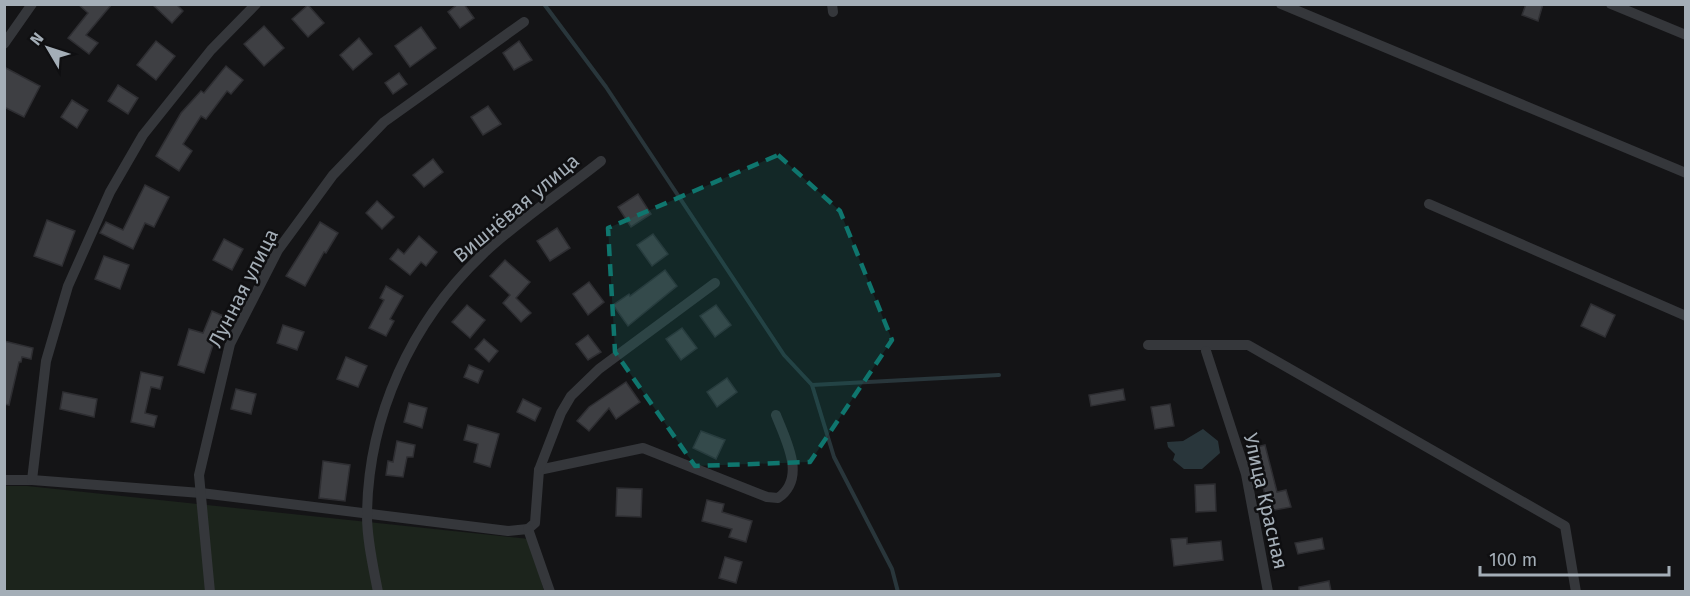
<svg xmlns="http://www.w3.org/2000/svg" width="1690" height="596" font-family="'Fira Sans',sans-serif">
<style>
.green{fill:#1c241c}
.water{fill:#29363b}
.lines{fill:none;stroke-linecap:round;stroke-linejoin:round}
.stream{stroke:#29363b;stroke-width:4}
.building{fill:#3e3f43;stroke:#2e2e32;stroke-width:1.5}
.minor{stroke:#35373b;stroke-width:10}
.marked{fill:#0f766e;fill-opacity:0.2;stroke:#0f766e;stroke-width:4.5;stroke-dasharray:12 8;stroke-linejoin:round}
.labels{text-anchor:middle;dominant-baseline:central;stroke-width:5;stroke-linejoin:round;paint-order:stroke}
.street-label{font-size:20px;fill:#a4aeb7;stroke:#0f0f11}
</style>
<rect width="100%" height="100%" fill="#141416"/>
<polygon class="green" points="5,486 27,486 529,539 544,591 5,592"/>
<polygon class="water" points="1203,429 1218,441 1220,453 1202,469 1184,469 1173,460 1175,454 1168,447 1167,442 1183,441"/>
<g class="lines">
<g class="stream">
<polyline points="544,4 606,87 784,355 812,385 999,375"/>
<polyline points="812,385 834,457 892,569 898,592"/>
</g>
</g>
<g class="building">
<polygon points="78,4 112,4 86,35 98,43 89,54 68,38 88,13"/>
<polygon points="152,4 176,4 183,11 172,23"/>
<polygon points="458,4 464,4 474,18 460,28 448,12"/>
<polygon points="1526,4 1543,4 1538,21 1522,15"/>
<polygon points="308,5 324,23 308,37 292,19"/>
<polygon points="264,26 284,48 264,66 244,44"/>
<polygon points="421,27 436,48 410,67 395,46"/>
<polygon points="359,38 372,54 353,70 340,55"/>
<polygon points="156,41 175,56 156,80 137,65"/>
<polygon points="519,41 532,60 514,70 503,53"/>
<polygon points="226,66 243,80 231,94 227,91 206,119 201,116 183,144 192,151 179,171 156,156 181,113 201,91 204,93"/>
<polygon points="4,67 40,86 24,117 4,107"/>
<polygon points="399,73 407,84 393,94 385,83"/>
<polygon points="118,85 138,98 128,114 108,101"/>
<polygon points="72,100 88,110 77,128 61,117"/>
<polygon points="488,106 501,124 483,135 471,117"/>
<polygon points="433,159 443,172 424,187 413,175"/>
<polygon points="145,185 169,197 154,227 145,223 133,249 100,233 106,222 123,230"/>
<polygon points="638,194 651,214 631,227 618,207"/>
<polygon points="377,201 394,217 382,229 366,213"/>
<polygon points="47,220 75,231 62,266 34,256"/>
<polygon points="320,222 338,233 326,253 324,252 305,286 286,276"/>
<polygon points="557,228 570,248 550,261 537,241"/>
<polygon points="653,234 668,254 652,266 637,245"/>
<polygon points="419,236 437,252 426,266 421,262 410,275 390,259 398,249 404,254"/>
<polygon points="224,239 243,249 232,270 213,260"/>
<polygon points="104,256 129,265 120,289 95,279"/>
<polygon points="505,260 530,282 516,298 531,313 521,322 503,303 510,295 490,276"/>
<polygon points="665,270 677,286 628,326 613,305 629,294 630,296"/>
<polygon points="589,282 604,302 588,315 573,294"/>
<polygon points="386,286 403,296 390,319 394,321 386,336 369,328 384,300 380,298"/>
<polygon points="1591,304 1615,315 1605,337 1581,326"/>
<polygon points="467,305 485,320 470,338 452,322"/>
<polygon points="716,305 731,325 715,337 700,316"/>
<polygon points="212,311 228,318 223,331 218,329 204,373 178,365 189,329 203,333"/>
<polygon points="283,325 304,332 297,350 277,343"/>
<polygon points="682,328 697,348 681,360 666,339"/>
<polygon points="588,335 601,352 588,360 576,344"/>
<polygon points="484,339 498,351 489,362 475,349"/>
<polygon points="4,341 33,348 31,359 22,357 21,362 19,362 9,405 4,404"/>
<polygon points="346,357 367,366 358,387 337,379"/>
<polygon points="469,365 483,371 478,383 464,377"/>
<polygon points="141,372 163,377 160,389 151,387 145,413 157,416 154,427 131,422"/>
<polygon points="727,378 737,392 717,407 707,392"/>
<polygon points="626,382 640,402 616,419 609,408 589,431 577,421 589,407"/>
<polygon points="236,389 256,394 251,414 231,409"/>
<polygon points="1123,389 1125,400 1091,406 1089,395"/>
<polygon points="63,392 97,399 94,417 60,409"/>
<polygon points="523,399 541,408 535,421 517,412"/>
<polygon points="409,403 427,408 422,428 404,422"/>
<polygon points="1170,404 1174,426 1155,429 1151,407"/>
<polygon points="468,425 499,434 490,467 474,462 478,444 464,440"/>
<polygon points="701,431 725,440 716,459 693,448"/>
<polygon points="397,441 415,445 413,457 407,457 403,477 386,475 388,461 393,462"/>
<polygon points="1265,445 1277,492 1286,490 1291,507 1269,511 1253,448"/>
<polygon points="323,461 350,465 345,501 319,498"/>
<polygon points="1215,484 1216,511 1196,512 1195,485"/>
<polygon points="617,488 642,489 641,517 616,516"/>
<polygon points="707,500 724,504 722,512 752,521 746,542 729,537 732,529 702,521"/>
<polygon points="1187,538 1187,544 1221,541 1223,560 1174,566 1171,539"/>
<polygon points="1322,538 1324,549 1298,554 1295,543"/>
<polygon points="725,557 742,562 736,583 719,578"/>
<polygon points="1329,581 1331,591 1299,591 1299,587"/>
</g>
<g class="lines">
<g class="minor">
<polyline points="832,4 833,12"/>
<polyline points="1281,4 1686,173"/>
<polyline points="1611,4 1686,35"/>
<polyline points="4,44 32,4"/>
<polyline points="1429,204 1686,316"/>
<polyline points="1148,345 1248,345 1565,526 1576,592"/>
<polyline points="1206,351 1246,474 1268,592"/>
<path d="M 539,470 L 643,448 L 767,497 L 778,498 C 807,478 786,441 776,415"/>
<polyline points="4,480 32,480 201,493 508,531 528,529"/>
<polyline points="32,480 46,361 68,286 110,192 143,135 211,50 256,4"/>
<polyline points="528,529 535,523 539,470 561,413 571,396 599,369 715,283"/>
<polyline points="528,529 550,592"/>
<polyline points="210,592 199,475 230,344 278,250 333,175 384,122 524,22"/>
<path d="M 378,592 C 373,566 367,540 367,515 C 368,416 411,322 483,254 C 519,220 562,192 601,161"/>
</g>
</g>
<path class="marked" d="M 778,155 L 840,211 L 892,340 L 810,462 L 695,466 L 615,352 L 608,228 Z"/>
<g class="labels">
<g class="street-label">
<text transform="translate(516 208) rotate(-40)">Вишнёвая улица</text>
<text transform="translate(243 288) rotate(-63)">Лунная улица</text>
<text transform="translate(1266 501) rotate(77)">Улица Красная</text>
</g>
</g>
<rect width="1690" height="596" fill="none" stroke="#a4aeb7" stroke-width="12"/>
<g transform="translate(48 48) rotate(309)" stroke="#0f0f11" stroke-width="4.5" paint-order="stroke">
<path d="M0-4.5L10 22L0 15L-10 22Z" fill="#a4aeb7"/>
<text y="-9" font-size="16" font-weight="bold" text-anchor="middle" fill="#a4aeb7">N</text>
</g>
<path d="M1480 566v9h189v-9" fill="none" stroke="#a4aeb7" stroke-width="3"/>
<text x="1489" y="566" font-size="18" fill="#a4aeb7" stroke="#0f0f11" stroke-width="4.5" paint-order="stroke">100 m</text>
</svg>
